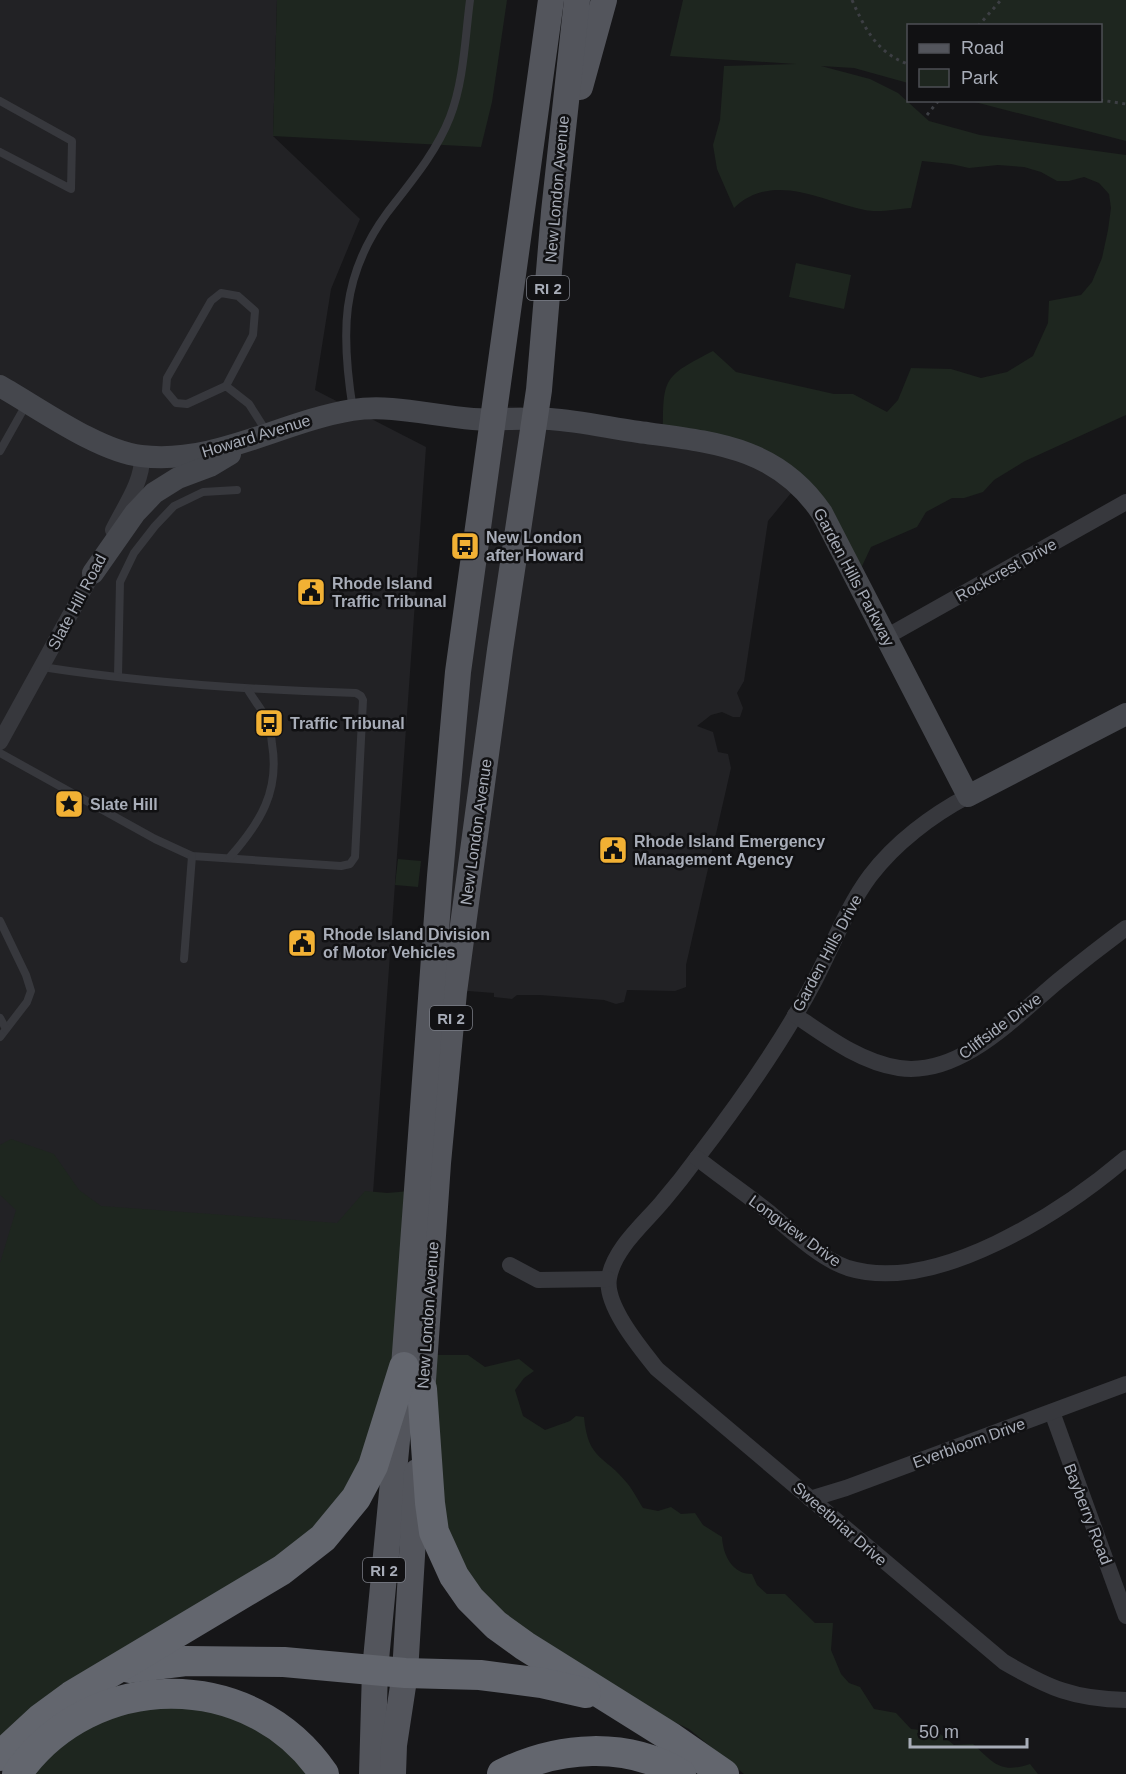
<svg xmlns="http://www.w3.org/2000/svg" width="1126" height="1774" font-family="Arial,sans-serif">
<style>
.built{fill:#222225}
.green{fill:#1e261f}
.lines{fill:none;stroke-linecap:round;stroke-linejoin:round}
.path{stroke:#3d3f44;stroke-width:3;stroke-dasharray:3 4.5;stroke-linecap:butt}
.lane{stroke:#37383d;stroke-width:8}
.street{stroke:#37383d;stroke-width:16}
.secondary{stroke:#45474d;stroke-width:22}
.primary{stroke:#53555c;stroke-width:26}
.highway{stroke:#63666e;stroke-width:30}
.labels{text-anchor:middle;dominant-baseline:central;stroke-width:5;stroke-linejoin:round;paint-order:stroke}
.shield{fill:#111113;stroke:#7b7e86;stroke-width:1.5}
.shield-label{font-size:15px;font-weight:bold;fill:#a8adb8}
.street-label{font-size:16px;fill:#a8adb8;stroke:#111113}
.poi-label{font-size:16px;font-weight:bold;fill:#a8adb8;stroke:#111113;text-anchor:start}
</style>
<rect width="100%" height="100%" fill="#161618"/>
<g class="built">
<polygon points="0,0 277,0 273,136 360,219 331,289 315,390 426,447 362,1348 0,1690"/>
<polygon points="491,406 521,407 531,411 727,443 796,487 768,521 744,681 737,693 743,708 740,717 733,717 722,712 711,715 697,726 713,732 718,752 728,754 731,768 686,965 686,987 675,991 627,990 624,1002 616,1004 604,1000 540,995 517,995 512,999 494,997 494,993 429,988"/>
</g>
<g class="green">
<polygon points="277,0 507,0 492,102 481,147 273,136"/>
<path d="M 683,0 L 1126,0 L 1126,141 L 971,101 L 1100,100 L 1100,26 L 908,26 L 908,83 L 854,68 L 821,66 L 870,79 L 898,93 L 929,121 L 980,135 L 1126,155 L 1126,415 L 1025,461 L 994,480 L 983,492 L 964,498 L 952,498 L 926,512 L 917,527 L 871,547 L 855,581 L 813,502 L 771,467 L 663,434 C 663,377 663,377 713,351 L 736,372 L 834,394 L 853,394 L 887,412 L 898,400 L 911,368 L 951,369 L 981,378 L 1007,372 L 1033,356 L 1048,323 L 1049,301 L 1081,295 L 1092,282 L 1102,258 L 1108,230 L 1111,208 L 1109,194 L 1099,183 L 1084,177 L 1069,181 L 1057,181 L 1041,172 L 1024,167 L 998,165 L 969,168 L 951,164 L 922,161 L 911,208 C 897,209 879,213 865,210 C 821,201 773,171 734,208 L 717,169 L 713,145 L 720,120 L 724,66 L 796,64 L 670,56 Z"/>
<polygon points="796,263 851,275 844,309 789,297"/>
<polygon points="398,859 421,861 418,887 395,885"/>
<polygon points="11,1139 54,1154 79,1190 101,1206 337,1223 365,1191 387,1193 410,1191 389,1400 336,1516 0,1748 0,1263 16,1210 0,1195 0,1145"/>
<path d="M 425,1355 L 468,1355 L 485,1367 L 519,1359 L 534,1371 L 524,1378 L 515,1390 L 523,1416 L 545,1430 L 570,1421 L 576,1416 L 584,1417 C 588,1461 605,1455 627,1483 C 633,1490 638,1500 643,1508 L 658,1511 L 671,1507 L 681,1514 L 695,1513 L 703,1525 L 722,1537 C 723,1555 732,1574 752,1574 L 757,1585 L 767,1594 L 785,1594 L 815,1623 L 833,1623 L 831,1650 L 841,1674 L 849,1683 L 860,1687 L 874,1709 L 896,1713 L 911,1729 L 938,1732 L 954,1745 L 973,1744 C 994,1763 1000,1774 1030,1764 L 1038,1774 L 744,1774 L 689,1729 L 633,1702 L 455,1583 Z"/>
<polygon points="202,1693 324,1774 11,1774 74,1715"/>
</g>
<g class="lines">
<g class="path">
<path d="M 852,0 C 865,29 877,53 908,64"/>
<polyline points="978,26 1001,0"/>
<polyline points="1100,100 1126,104"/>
<polyline points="927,115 939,100"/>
</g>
<g class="lane">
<polyline points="0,101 72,141 71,189 0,152"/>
<polyline points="226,386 253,335 255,311 238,296 221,293 211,301 167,378 166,391 176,403 187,404 226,386 249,404 268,434"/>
<path d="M 353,410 C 341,335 340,277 387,213 C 410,183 436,153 450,117 C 464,81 465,38 470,0"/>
<polyline points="0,451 27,403"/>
<polyline points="118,676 120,582 134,553 155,526 174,506 203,492 237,490"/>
<path d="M 0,753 L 155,839 L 192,856 L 341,866 L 350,864 L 355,857 L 363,700 L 361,696 L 356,693 C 251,690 146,683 42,667"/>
<path d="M 230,857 C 260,823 280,791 272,744 C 271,737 271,728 268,721 C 262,710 254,700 248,690"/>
<polyline points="0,921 26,975 31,991 27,1002 0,1037"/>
<polyline points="184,959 192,856"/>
<polyline points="0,1018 6,1029"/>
</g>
<g class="street">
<path d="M 113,530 C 124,507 143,482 142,456"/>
<polyline points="886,637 1126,502"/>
<polyline points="0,742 98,564"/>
<path d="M 968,796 C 932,815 895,843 870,876 C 847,907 833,945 815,980 C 782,1043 740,1102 697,1158 C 686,1173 675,1187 663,1201 C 645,1223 614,1248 609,1278 C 604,1305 641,1349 657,1369 L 1004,1662 C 1049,1688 1073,1699 1126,1700"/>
<path d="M 795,1015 C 826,1036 860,1062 899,1068 C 960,1077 1015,1017 1058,981 C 1080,963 1103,945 1126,928"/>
<path d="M 697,1158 C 721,1177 746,1194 770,1213 C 791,1231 821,1259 848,1268 C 936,1295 1062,1212 1126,1158"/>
<polyline points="510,1265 538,1280 608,1279"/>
<polyline points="1052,1412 1126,1616"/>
<polyline points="810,1499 846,1488 1126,1384"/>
</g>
<g class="secondary">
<path d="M 0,386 C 39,408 98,451 141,456 C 215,465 280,422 352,410 C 393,404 432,416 473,419 C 498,421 524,417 550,419 C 580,421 610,428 639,432 C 712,442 777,446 822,513 L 968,796 L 1126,714"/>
<polyline points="93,573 135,513 154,493 178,478 210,466 230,454"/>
</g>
<g class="primary">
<polyline points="580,87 604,0"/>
<polyline points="421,1409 438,1163 454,992 500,650 539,390 554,212 577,0"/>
<polyline points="372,1774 375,1670 404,1367 440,876 458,672 551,0"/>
<polyline points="393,1774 394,1745 405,1673 417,1472"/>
</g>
<g class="highway">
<polyline points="422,1389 430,1503 434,1532 454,1576 470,1599 496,1625 525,1646 672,1738 724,1774"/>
<polyline points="129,1668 186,1661 284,1662 405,1673 480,1675 542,1683 586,1693"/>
<polyline points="0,1756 41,1718 71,1696 282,1570 323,1538 356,1498 373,1466 404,1367"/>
<path d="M 17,1774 C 91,1668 251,1666 324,1774"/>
<path d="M 502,1774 C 558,1746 626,1741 681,1774"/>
</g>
</g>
<defs>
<g id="bus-square" transform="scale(1.5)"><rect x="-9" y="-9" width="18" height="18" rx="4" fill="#f2b134" stroke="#111113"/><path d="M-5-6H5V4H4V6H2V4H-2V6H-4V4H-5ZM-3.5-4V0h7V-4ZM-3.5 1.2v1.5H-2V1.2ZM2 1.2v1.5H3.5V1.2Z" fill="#111"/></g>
<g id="civic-square" transform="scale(1.5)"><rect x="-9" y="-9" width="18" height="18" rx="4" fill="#f2b134" stroke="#111113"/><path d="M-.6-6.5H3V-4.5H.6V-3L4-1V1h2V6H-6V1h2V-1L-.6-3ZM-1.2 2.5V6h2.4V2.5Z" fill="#111"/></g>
<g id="sight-square" transform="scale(1.5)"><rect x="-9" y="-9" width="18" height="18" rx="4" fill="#f2b134" stroke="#111113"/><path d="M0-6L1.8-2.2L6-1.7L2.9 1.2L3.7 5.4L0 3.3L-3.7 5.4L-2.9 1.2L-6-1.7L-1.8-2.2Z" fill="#111"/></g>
</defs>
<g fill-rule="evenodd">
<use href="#bus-square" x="465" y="546"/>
<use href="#civic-square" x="311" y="592"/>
<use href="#bus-square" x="269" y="723"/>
<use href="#sight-square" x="69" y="804"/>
<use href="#civic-square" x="613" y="850"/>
<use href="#civic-square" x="302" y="943"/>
</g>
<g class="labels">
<g class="shield">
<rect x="527" y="276" width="42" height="24" rx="4.5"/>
<rect x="430" y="1006" width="42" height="24" rx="4.5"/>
<rect x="363" y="1558" width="42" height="24" rx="4.5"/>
</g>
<g class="shield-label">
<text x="548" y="288">RI 2</text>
<text x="451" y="1018">RI 2</text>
<text x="384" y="1570">RI 2</text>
</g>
<g class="street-label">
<text transform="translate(557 189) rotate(-85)">New London Avenue</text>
<text transform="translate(256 436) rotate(-17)">Howard Avenue</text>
<text transform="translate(1006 570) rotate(-29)">Rockcrest Drive</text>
<text transform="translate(854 577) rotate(62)">Garden Hills Parkway</text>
<text transform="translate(77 602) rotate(-62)">Slate Hill Road</text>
<text transform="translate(476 832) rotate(-82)">New London Avenue</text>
<text transform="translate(827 953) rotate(-62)">Garden Hills Drive</text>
<text transform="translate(1000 1026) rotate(-37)">Cliffside Drive</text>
<text transform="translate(795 1231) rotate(36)">Longview Drive</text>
<text transform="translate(428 1315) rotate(-86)">New London Avenue</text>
<text transform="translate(969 1443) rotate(-20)">Everbloom Drive</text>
<text transform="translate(1088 1514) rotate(69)">Bayberry Road</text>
<text transform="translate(840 1524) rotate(41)">Sweetbriar Drive</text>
</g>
<g class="poi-label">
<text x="486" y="537">New London<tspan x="486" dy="18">after Howard</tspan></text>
<text x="332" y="583">Rhode Island<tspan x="332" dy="18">Traffic Tribunal</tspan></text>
<text x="290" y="723">Traffic Tribunal</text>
<text x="90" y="804">Slate Hill</text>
<text x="634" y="841">Rhode Island Emergency<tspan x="634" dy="18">Management Agency</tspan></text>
<text x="323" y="934">Rhode Island Division<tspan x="323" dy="18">of Motor Vehicles</tspan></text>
</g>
</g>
<rect x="907" y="24" width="195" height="78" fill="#111113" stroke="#4d4f55" stroke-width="1.5"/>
<rect x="919" y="44" width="30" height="9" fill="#53555c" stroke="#4d4f55" stroke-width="1.5"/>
<text x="961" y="54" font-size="18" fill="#a8adb8">Road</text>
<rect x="919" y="69" width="30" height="18" fill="#1e261f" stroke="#4d4f55" stroke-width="1.5"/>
<text x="961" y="84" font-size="18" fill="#a8adb8">Park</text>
<path d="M910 1738v9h117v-9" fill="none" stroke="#a8adb8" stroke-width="3"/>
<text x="919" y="1738" font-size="18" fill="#a8adb8" stroke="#111113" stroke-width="4.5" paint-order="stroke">50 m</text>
</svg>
